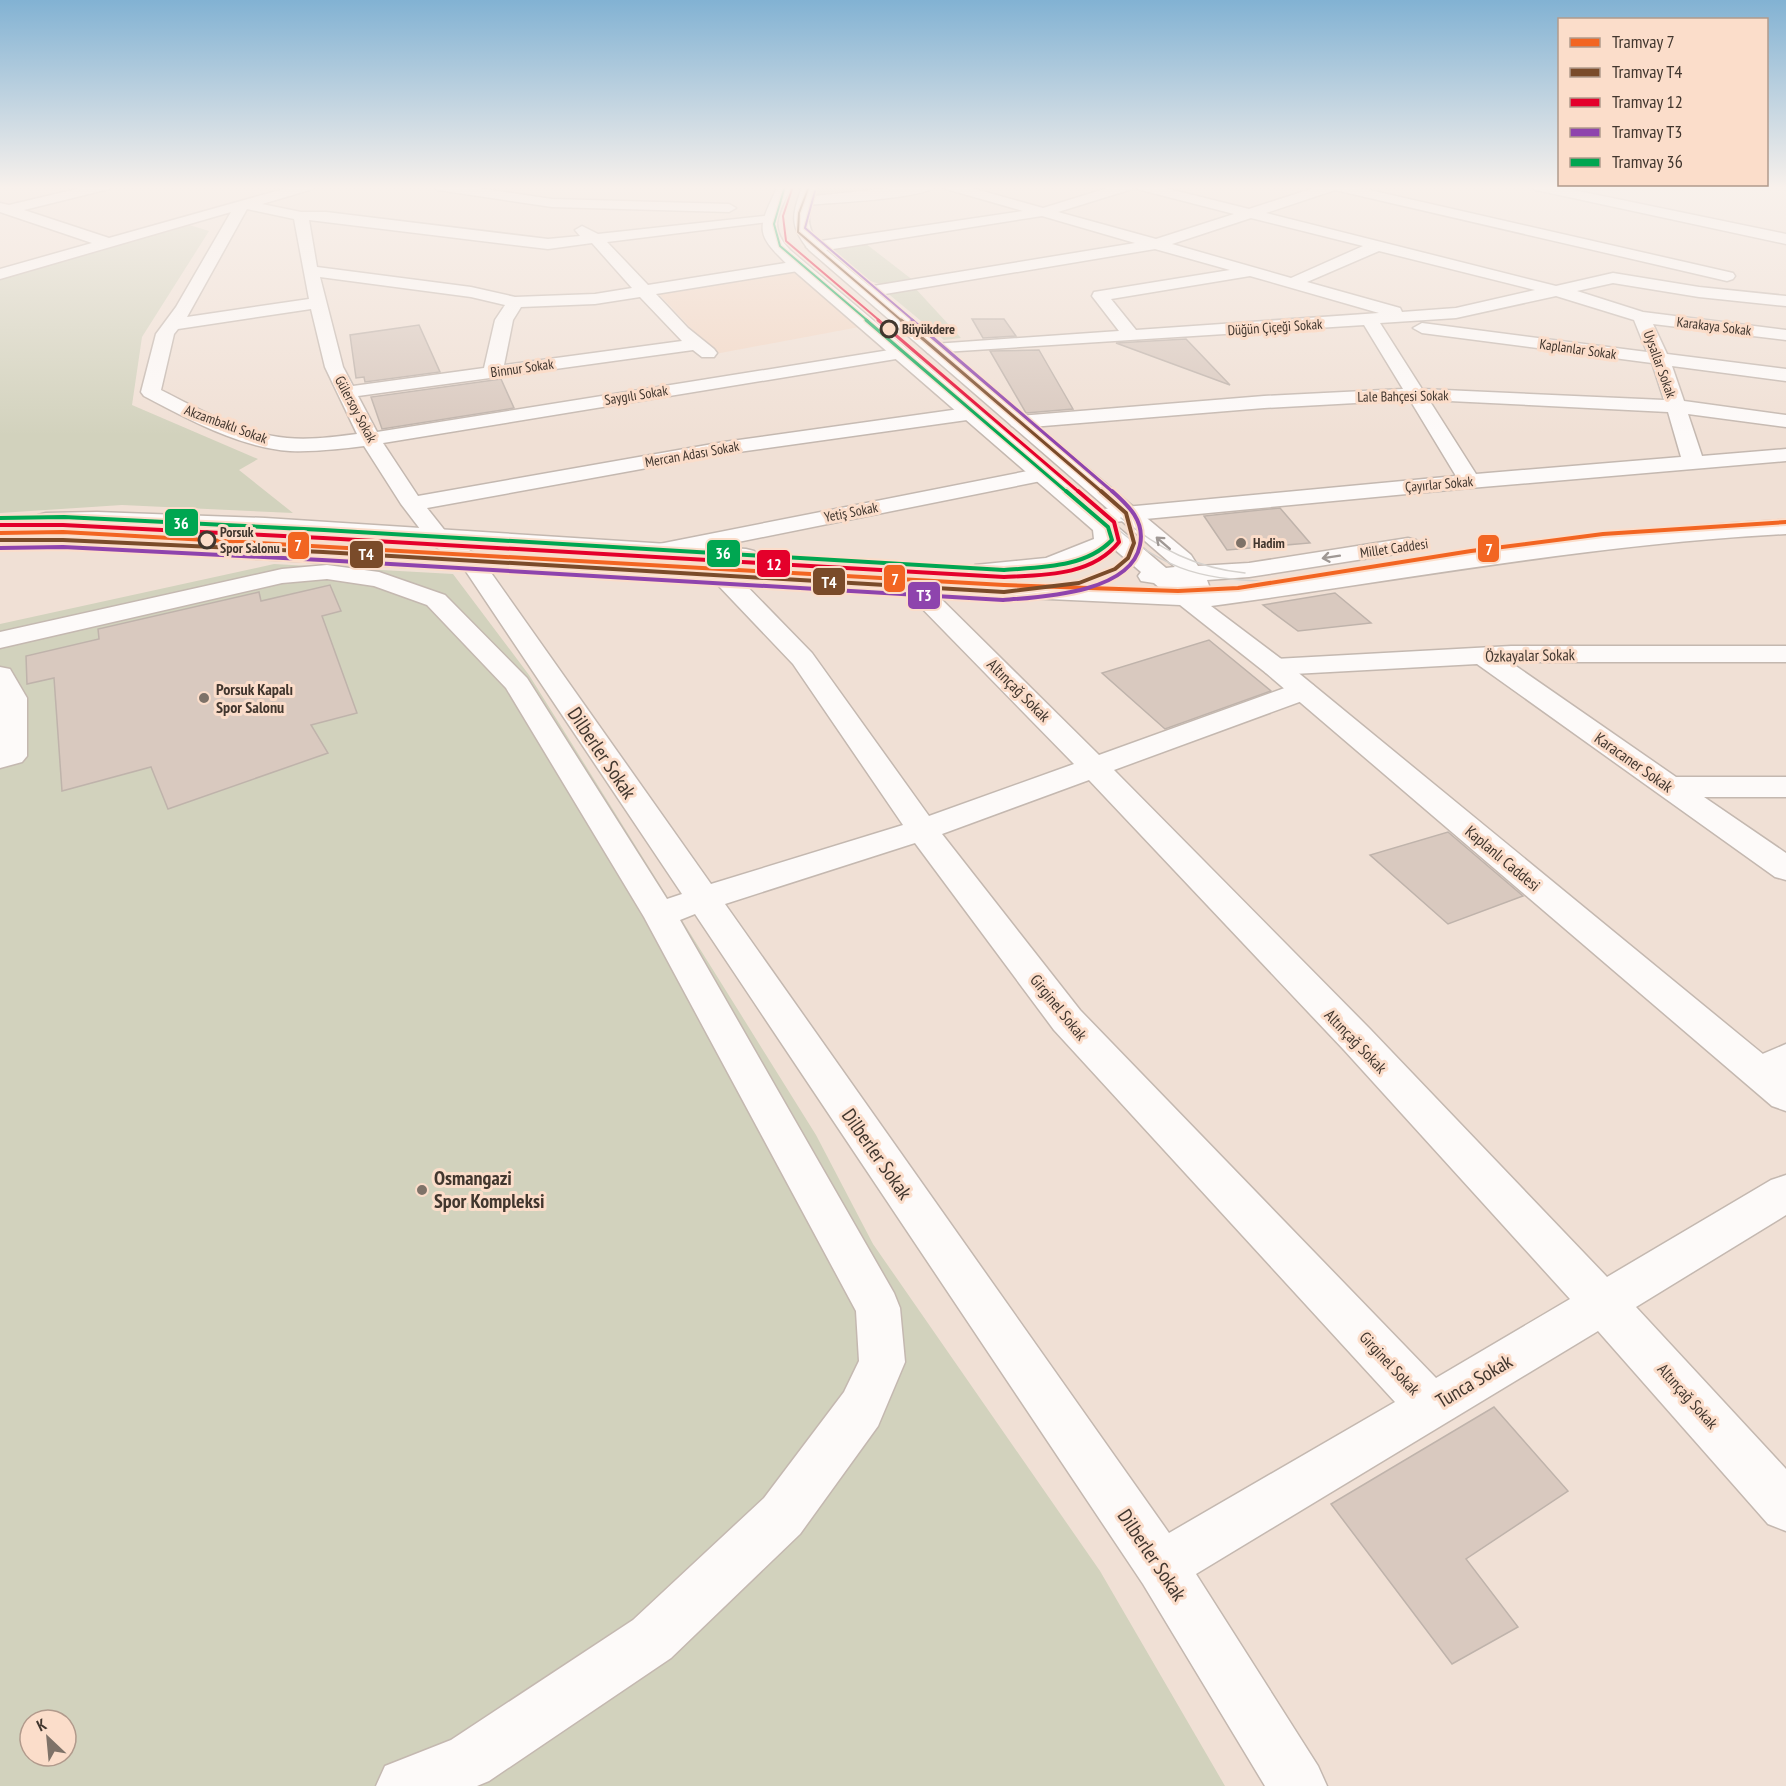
<svg xmlns="http://www.w3.org/2000/svg" width="1786" height="1786" font-family="'PT Sans Narrow',sans-serif">
<style>
.built{fill:#f2d7c5}
.green{fill:#d2d2bd;fill-rule:evenodd}
.building{fill:#d9c9bf;stroke:#bfb3ab;stroke-width:1.5}
.lines{fill:none;stroke-linecap:round;stroke-linejoin:round}
.minor-casing{stroke:#c4b8b0;stroke-width:3}
.secondary-casing{stroke:#c4b8b0;stroke-width:3}
.minor{fill:#fdfaf9;fill-rule:evenodd}
.secondary{fill:#fdfaf9;fill-rule:evenodd}
.tram{stroke:#d5d1cd;stroke-width:1.5}
.tram-1-casing{stroke:#fbddca;stroke-width:8}
.tram-2-far2-casing{stroke:#fbddca;stroke-width:4.5}
.tram-2-far1-casing{stroke:#fbddca;stroke-width:6}
.tram-2-casing{stroke:#fbddca;stroke-width:8}
.tram-3-far2-casing{stroke:#fbddca;stroke-width:4.5}
.tram-3-far1-casing{stroke:#fbddca;stroke-width:6}
.tram-3-casing{stroke:#fbddca;stroke-width:8}
.tram-4-far2-casing{stroke:#fbddca;stroke-width:4.5}
.tram-4-far1-casing{stroke:#fbddca;stroke-width:6}
.tram-4-casing{stroke:#fbddca;stroke-width:8}
.tram-5-far2-casing{stroke:#fbddca;stroke-width:4.5}
.tram-5-far1-casing{stroke:#fbddca;stroke-width:6}
.tram-5-casing{stroke:#fbddca;stroke-width:8}
.tram-1{stroke:#f26522;stroke-width:4}
.tram-2-far2{stroke:#7a4b2a;stroke-width:2}
.tram-2-far1{stroke:#7a4b2a;stroke-width:3}
.tram-2{stroke:#7a4b2a;stroke-width:4}
.tram-3-far2{stroke:#e4002b;stroke-width:2}
.tram-3-far1{stroke:#e4002b;stroke-width:3}
.tram-3{stroke:#e4002b;stroke-width:4}
.tram-4-far2{stroke:#8e44ad;stroke-width:2}
.tram-4-far1{stroke:#8e44ad;stroke-width:3}
.tram-4{stroke:#8e44ad;stroke-width:4}
.tram-5-far2{stroke:#00a651;stroke-width:2}
.tram-5-far1{stroke:#00a651;stroke-width:3}
.tram-5{stroke:#00a651;stroke-width:4}
.oneway{stroke:#9f9894}
.stop-dot{fill:#fbddca;stroke:#41362e;stroke-width:3}
.poi-dot{fill:#7e7268;stroke:#fbddca;stroke-width:2}
.labels{text-anchor:middle;dominant-baseline:central;stroke-width:6;stroke-linejoin:round;paint-order:stroke}
.far-street-label{font-size:14px;fill:#41362e;stroke:#fbddca}
.far-stop-label{font-size:14px;font-weight:bold;fill:#41362e;stroke:#fbddca;text-anchor:start}
.far-poi-label{font-size:14px;font-weight:bold;fill:#41362e;stroke:#fbddca;text-anchor:start}
.street-label{font-size:16px;fill:#41362e;stroke:#fbddca}
.poi-label{font-size:16px;font-weight:bold;fill:#41362e;stroke:#fbddca;text-anchor:start}
.near-street-label{font-size:20px;fill:#41362e;stroke:#fbddca}
.near-poi-label{font-size:20px;font-weight:bold;fill:#41362e;stroke:#fbddca;text-anchor:start}
.line-badge{stroke:#fbddca;stroke-width:2}
.badge-label{font-size:16px;text-anchor:middle;font-weight:bold;fill:#fff}
</style>
<rect width="100%" height="100%" fill="#f0e0d5"/>
<polygon class="built" points="798,270 870,325 715,354 657,292"/>
<g class="green">
<polygon points="818,186 889,186 816,194"/>
<polygon points="186,224 209,231 142,337 132,405 258,459 239,470 293,513 122,505 0,513 0,279"/>
<path d="M 861,240 L 914,281 C 871,295 855,270 823,246 Z"/>
<polygon points="915,288 961,338 944,340 885,291"/>
<path d="M 274,564 L 453,574 L 529,675 L 816,1135 L 873,1244 L 1100,1571 L 1225,1786 L 0,1786 L 0,624 ZM 30,1720 L 66,1720 L 66,1756 L 30,1756 Z"/>
</g>
<g class="building">
<polygon points="972,319 1004,319 1016,336 983,338"/>
<polygon points="419,325 440,372 365,382 364,377 356,378 350,335"/>
<polygon points="1186,339 1230,385 1116,343"/>
<polygon points="1039,350 1073,409 1026,413 990,351"/>
<polygon points="501,379 514,408 382,429 371,397"/>
<polygon points="1280,508 1310,543 1227,550 1204,516"/>
<polygon points="330,585 341,611 322,616 357,713 311,725 328,753 168,809 151,767 62,791 54,678 27,684 26,656 99,639 98,629 259,592 261,601"/>
<polygon points="1335,593 1371,623 1298,631 1263,605"/>
<polygon points="1209,640 1271,691 1165,729 1102,673"/>
<polygon points="1448,832 1523,896 1448,924 1370,855"/>
<polygon points="1494,1407 1568,1491 1466,1559 1518,1627 1452,1664 1331,1504"/>
</g>
<g class="lines">
<g class="minor-casing">
<g id="minor">
<path d="M 89,186 L 111,186 L 109,189 L 24,210 L 109,238 L 294,186 L 315,186 L 313,189 L 262,204 L 301,212 L 326,212 L 548,239 L 580,236 L 575,230 L 582,226 L 598,234 L 773,215 L 775,218 L 768,222 L 607,242 L 648,285 L 798,261 L 804,263 L 806,266 L 804,269 L 798,271 L 656,294 L 688,328 L 714,349 L 717,353 L 714,357 L 702,357 L 693,350 L 358,396 L 377,432 L 902,348 L 911,353 L 902,358 L 383,443 L 418,496 L 724,442 L 974,407 L 981,409 L 984,413 L 981,417 L 974,419 L 724,454 L 427,508 L 446,532 L 482,560 L 711,884 L 903,825 L 793,664 L 715,582 L 712,577 L 715,572 L 724,570 L 733,572 L 812,653 L 929,816 L 1074,764 L 905,591 L 902,586 L 905,581 L 914,579 L 923,581 L 1099,755 L 1293,685 L 1303,683 L 1313,685 L 1317,691 L 1313,697 L 1114,770 L 1370,1029 L 1607,1277 L 1771,1180 L 1786,1175 L 1786,1215 L 1636,1307 L 1786,1469 L 1786,1531 L 1768,1524 L 1598,1331 L 1196,1574 L 1318,1766 L 1327,1786 L 1265,1786 L 1143,1584 L 695,914 L 680,920 L 894,1293 L 900,1308 L 905,1362 L 878,1426 L 800,1534 L 671,1658 L 489,1781 L 477,1786 L 376,1786 L 385,1766 L 451,1740 L 633,1620 L 764,1498 L 844,1392 L 859,1361 L 856,1311 L 644,917 L 506,688 L 427,605 L 374,586 L 327,579 L 282,583 L 0,648 L 0,632 L 282,569 L 327,565 L 379,572 L 445,595 L 527,678 L 667,899 L 682,894 L 465,570 L 430,542 L 401,504 L 364,446 C 340,449 315,452 290,451 C 239,447 189,420 144,396 L 141,392 L 156,334 L 176,307 L 231,212 L 0,279 L 0,269 L 92,243 L 3,213 L 0,212 L 0,203 L 9,205 ZM 247,209 L 294,219 L 309,299 L 187,317 ZM 309,220 L 548,249 L 592,243 L 632,288 L 595,294 L 515,297 L 471,287 L 317,267 ZM 320,277 L 471,297 L 505,305 L 495,320 L 484,368 L 353,386 L 343,367 ZM 640,297 L 682,341 L 504,365 L 513,320 L 521,307 L 595,304 ZM 311,309 L 325,367 L 357,434 C 334,437 311,440 287,438 C 243,434 200,410 161,390 L 174,334 L 178,329 ZM 1089,780 L 1344,1050 L 1570,1299 L 1436,1378 L 1080,1010 L 942,834 ZM 915,843 L 1054,1030 L 1395,1402 L 1169,1533 L 725,904 Z"/>
<polygon points="431,186 464,186 552,199 729,204 736,208 729,212 552,207 438,190"/>
<path d="M 908,186 L 937,186 C 924,199 828,203 805,205 L 798,201 L 805,197 Z"/>
<path d="M 944,186 L 965,186 L 1043,208 L 1114,186 L 1134,186 L 1132,189 L 1058,212 L 1156,239 L 1234,214 L 1137,189 L 1135,186 L 1157,186 L 1249,209 L 1320,186 L 1352,186 L 1733,273 L 1735,276 L 1733,279 L 1727,281 L 1335,190 L 1266,213 L 1556,286 L 1613,273 L 1699,287 L 1786,296 L 1786,306 L 1699,297 L 1613,283 L 1577,291 L 1643,312 L 1786,330 L 1786,340 L 1653,324 L 1667,354 L 1786,369 L 1786,381 L 1672,366 L 1684,401 L 1786,415 L 1786,427 L 1688,414 L 1702,456 L 1786,449 L 1786,461 L 1470,488 L 1093,524 L 1085,522 L 1082,517 L 1085,512 L 1093,510 L 1456,476 L 1410,400 L 1264,408 L 1019,428 L 1012,426 L 1009,422 L 1012,418 L 1019,416 L 1264,396 L 1403,389 L 1364,325 L 928,353 L 925,349 L 934,344 L 1119,331 L 1092,296 L 1094,292 L 1230,270 L 1155,249 L 867,297 L 859,292 L 861,288 L 1135,243 L 1042,216 L 814,252 L 806,247 L 814,242 L 1023,211 L 946,189 ZM 1251,218 L 1363,246 L 1291,278 L 1172,244 ZM 1379,251 L 1535,290 L 1456,308 L 1402,312 L 1400,308 L 1307,282 ZM 1250,276 L 1379,313 L 1136,330 L 1111,299 ZM 1556,296 L 1634,320 L 1647,352 L 1422,323 L 1413,328 L 1422,333 L 1652,363 L 1664,400 L 1422,389 L 1380,323 L 1456,318 ZM 1429,400 L 1668,412 L 1681,457 L 1476,474 Z"/>
<polygon points="1529,186 1554,186 1786,234 1786,244 1536,190"/>
<polygon points="1043,468 1051,469 1054,474 1051,479 659,558 651,556 647,551 651,546 659,544"/>
<polygon points="1786,646 1786,662 1510,662 1676,777 1786,777 1786,797 1704,797 1786,853 1786,880 1775,877 1477,664 1275,675 1266,673 1262,667 1266,661 1275,659 1511,646"/>
<polygon points="0,667 10,669 27,698 27,756 22,762 0,768"/>
<polygon points="1786,1044 1786,1076 1759,1087 1746,1083 1740,1072 1746,1061"/>
</g>
</g>
<g class="secondary-casing">
<g id="secondary">
<path d="M 778,186 L 792,186 C 779,213 767,226 790,250 L 1166,568 L 1175,567 L 809,250 C 788,224 793,215 802,186 L 816,186 C 809,209 803,224 819,244 L 1191,555 L 1198,566 L 1249,563 L 1408,538 L 1416,540 L 1420,545 L 1416,550 L 1408,552 L 1249,577 L 1207,580 L 1211,591 C 1403,565 1593,530 1786,520 L 1786,534 C 1592,544 1403,580 1211,606 L 1284,661 L 1786,1073 L 1786,1111 L 1772,1106 L 1266,673 L 1180,605 L 724,584 L 0,545 L 0,531 L 724,570 L 1162,590 L 1154,583 L 1141,581 L 1138,576 L 1141,572 L 1113,548 C 1074,569 1020,586 975,575 L 972,570 L 975,565 L 1046,558 L 1094,539 L 1093,530 L 792,269 C 755,233 756,232 778,186 Z"/>
<polygon points="97,512 265,518 746,549 754,551 758,556 754,561 746,563 265,532 97,526 46,527 38,525 35,520 38,515 46,513"/>
</g>
</g>
<use href="#minor" class="minor"/>
<use href="#secondary" class="secondary"/>
<g class="tram">
<path d="M 1121,518 C 1159,549 1196,568 1245,573"/>
<path d="M 1108,521 C 1168,574 1205,580 1283,582"/>
</g>
<g class="tram-1-casing">
<polyline id="tram-1" points="0,533 63,532 1004,585 1178,591 1238,588 1471,551 1603,534 1786,522"/>
</g>
<g class="tram-2-far2-casing">
<polyline id="tram-2-far2" points="808,189 799,213 798,232 902,321"/>
</g>
<g class="tram-2-far1-casing">
<polyline id="tram-2-far1" points="901,320 1103,493"/>
</g>
<g class="tram-2-casing">
<polyline id="tram-2" points="0,540 63,540 323,552 1004,592 1079,583 1115,569 1128,558 1134,543 1126,513 1101,491"/>
</g>
<g class="tram-3-far2-casing">
<polyline id="tram-3-far2" points="793,186 783,216 786,241 880,321"/>
</g>
<g class="tram-3-far1-casing">
<polyline id="tram-3-far1" points="878,320 1080,493"/>
</g>
<g class="tram-3-casing">
<path id="tram-3" d="M 0,525 L 63,525 L 323,538 L 1004,577 C 1044,575 1092,576 1119,542 L 1114,522 L 1078,491"/>
</g>
<g class="tram-4-far2-casing">
<polyline id="tram-4-far2" points="815,191 805,228 914,321"/>
</g>
<g class="tram-4-far1-casing">
<polyline id="tram-4-far1" points="912,320 1114,493"/>
</g>
<g class="tram-4-casing">
<path id="tram-4" d="M 0,548 L 63,547 L 322,560 L 1003,600 C 1042,597 1131,593 1140,545 C 1145,521 1129,506 1112,491"/>
</g>
<g class="tram-5-far2-casing">
<polyline id="tram-5-far2" points="785,186 774,224 780,246 868,321"/>
</g>
<g class="tram-5-far1-casing">
<polyline id="tram-5-far1" points="866,320 1068,493"/>
</g>
<g class="tram-5-casing">
<path id="tram-5" d="M 0,518 L 64,517 L 324,530 L 1004,570 C 1041,567 1085,568 1112,540 L 1108,527 L 1066,491"/>
</g>
<use href="#tram-1" class="tram-1"/>
<use href="#tram-2-far2" class="tram-2-far2"/>
<use href="#tram-2-far1" class="tram-2-far1"/>
<use href="#tram-2" class="tram-2"/>
<use href="#tram-3-far2" class="tram-3-far2"/>
<use href="#tram-3-far1" class="tram-3-far1"/>
<use href="#tram-3" class="tram-3"/>
<use href="#tram-4-far2" class="tram-4-far2"/>
<use href="#tram-4-far1" class="tram-4-far1"/>
<use href="#tram-4" class="tram-4"/>
<use href="#tram-5-far2" class="tram-5-far2"/>
<use href="#tram-5-far1" class="tram-5-far1"/>
<use href="#tram-5" class="tram-5"/>
</g>
<defs><path id="oneway-shaft" d="M-6 0H5M1.5-3L5.5 0L1.5 3" fill="none" stroke-width="1.6" stroke-linecap="round" stroke-linejoin="round" transform="scale(1.5)"/></defs>
<g class="oneway">
<use href="#oneway-shaft" transform="translate(1163 543) rotate(-139)"/>
<use href="#oneway-shaft" transform="translate(1331 557) rotate(171)"/>
</g>
<linearGradient id="sky" x2="0" y2="1"><stop stop-color="#82b2d3"/><stop offset="0.43" stop-color="#f8f1ec"/><stop offset="1" stop-color="#f8f1ec" stop-opacity="0"/></linearGradient>
<rect width="1786" height="436" fill="url(#sky)"/>
<g class="stop-dot">
<circle cx="889" cy="329" r="8"/>
<circle cx="207" cy="540" r="8"/>
</g>
<g class="poi-dot">
<circle cx="1241" cy="543" r="6"/>
<circle cx="204" cy="698" r="6"/>
<circle cx="422" cy="1190" r="6"/>
</g>
<g class="labels">
<g class="far-street-label">
<text transform="translate(1714 326) rotate(7)">Karakaya Sokak</text>
<text transform="translate(1275 327) rotate(-4)">Düğün Çiçeği Sokak</text>
<text transform="translate(1578 349) rotate(8)">Kaplanlar Sokak</text>
<text transform="translate(1660 364) rotate(70)">Uysallar Sokak</text>
<text transform="translate(522 368) rotate(-8)">Binnur Sokak</text>
<text transform="translate(636 395) rotate(-9)">Saygılı Sokak</text>
<text transform="translate(1403 396) rotate(-1)">Lale Bahçesi Sokak</text>
<text transform="translate(356 409) rotate(62)">Gülersoy Sokak</text>
<text transform="translate(226 424) rotate(20)">Akzambaklı Sokak</text>
<text transform="translate(692 454) rotate(-10)">Mercan Adası Sokak</text>
<text transform="translate(1439 484) rotate(-5)">Çayırlar Sokak</text>
<text transform="translate(851 512) rotate(-11)">Yetiş Sokak</text>
<text transform="translate(1394 548) rotate(-8)">Millet Caddesi</text>
</g>
<g class="far-stop-label">
<text x="902" y="329">Büyükdere</text>
<text x="220" y="532">Porsuk<tspan x="220" dy="16">Spor Salonu</tspan></text>
</g>
<g class="far-poi-label">
<text x="1253" y="543">Hadim</text>
</g>
<g class="street-label">
<text transform="translate(1530 655) rotate(-1)">Özkayalar Sokak</text>
<text transform="translate(1019 690) rotate(45)">Altınçağ Sokak</text>
<text transform="translate(1634 762) rotate(35)">Karacaner Sokak</text>
<text transform="translate(1503 858) rotate(40)">Kaplanlı Caddesi</text>
<text transform="translate(1059 1007) rotate(51)">Girginel Sokak</text>
<text transform="translate(1356 1041) rotate(46)">Altınçağ Sokak</text>
<text transform="translate(1390 1363) rotate(47)">Girginel Sokak</text>
<text transform="translate(1688 1396) rotate(48)">Altınçağ Sokak</text>
</g>
<g class="poi-label">
<text x="216" y="689">Porsuk Kapalı<tspan x="216" dy="18">Spor Salonu</tspan></text>
</g>
<g class="near-street-label">
<text transform="translate(602 753) rotate(56)">Dilberler Sokak</text>
<text transform="translate(877 1154) rotate(55)">Dilberler Sokak</text>
<text transform="translate(1474 1381) rotate(-31)">Tunca Sokak</text>
<text transform="translate(1152 1555) rotate(56)">Dilberler Sokak</text>
</g>
<g class="near-poi-label">
<text x="434" y="1178">Osmangazi<tspan x="434" dy="23">Spor Kompleksi</tspan></text>
</g>
</g>
<g class="line-badge">
<rect x="164" y="508" width="35" height="29" rx="6" fill="#00a651"/>
<rect x="287" y="531" width="23" height="29" rx="6" fill="#f26522"/>
<rect x="1477" y="534" width="23" height="29" rx="6" fill="#f26522"/>
<rect x="706" y="539" width="35" height="29" rx="6" fill="#00a651"/>
<rect x="349" y="540" width="35" height="29" rx="6" fill="#7a4b2a"/>
<rect x="756" y="549" width="35" height="29" rx="6" fill="#e4002b"/>
<rect x="883" y="564" width="23" height="29" rx="6" fill="#f26522"/>
<rect x="812" y="567" width="34" height="29" rx="6" fill="#7a4b2a"/>
<rect x="907" y="581" width="34" height="29" rx="6" fill="#8e44ad"/>
</g>
<g class="badge-label">
<text x="181" y="529">36</text>
<text x="298" y="551">7</text>
<text x="1489" y="555">7</text>
<text x="723" y="559">36</text>
<text x="366" y="560">T4</text>
<text x="774" y="570">12</text>
<text x="895" y="585">7</text>
<text x="829" y="588">T4</text>
<text x="924" y="601">T3</text>
</g>
<rect x="1558" y="18" width="210" height="168" fill="#fbddca" stroke="#b19a8c" stroke-width="1.5"/>
<rect x="1570" y="38" width="30" height="9" fill="#f26522" stroke="#b19a8c" stroke-width="1.5"/>
<text x="1612" y="48" font-size="18" fill="#41362e">Tramvay 7</text>
<rect x="1570" y="68" width="30" height="9" fill="#7a4b2a" stroke="#b19a8c" stroke-width="1.5"/>
<text x="1612" y="78" font-size="18" fill="#41362e">Tramvay T4</text>
<rect x="1570" y="98" width="30" height="9" fill="#e4002b" stroke="#b19a8c" stroke-width="1.5"/>
<text x="1612" y="108" font-size="18" fill="#41362e">Tramvay 12</text>
<rect x="1570" y="128" width="30" height="9" fill="#8e44ad" stroke="#b19a8c" stroke-width="1.5"/>
<text x="1612" y="138" font-size="18" fill="#41362e">Tramvay T3</text>
<rect x="1570" y="158" width="30" height="9" fill="#00a651" stroke="#b19a8c" stroke-width="1.5"/>
<text x="1612" y="168" font-size="18" fill="#41362e">Tramvay 36</text>
<g transform="translate(48 1738) rotate(334)"><circle r="28" fill="#fbddca" stroke="#b19a8c" stroke-width="1.5"/>
<path d="M0-4.5L10 22L0 15L-10 22Z" fill="#7e7268"/>
<text y="-9" font-size="16" font-weight="bold" text-anchor="middle" fill="#41362e">K</text>
</g>
</svg>
